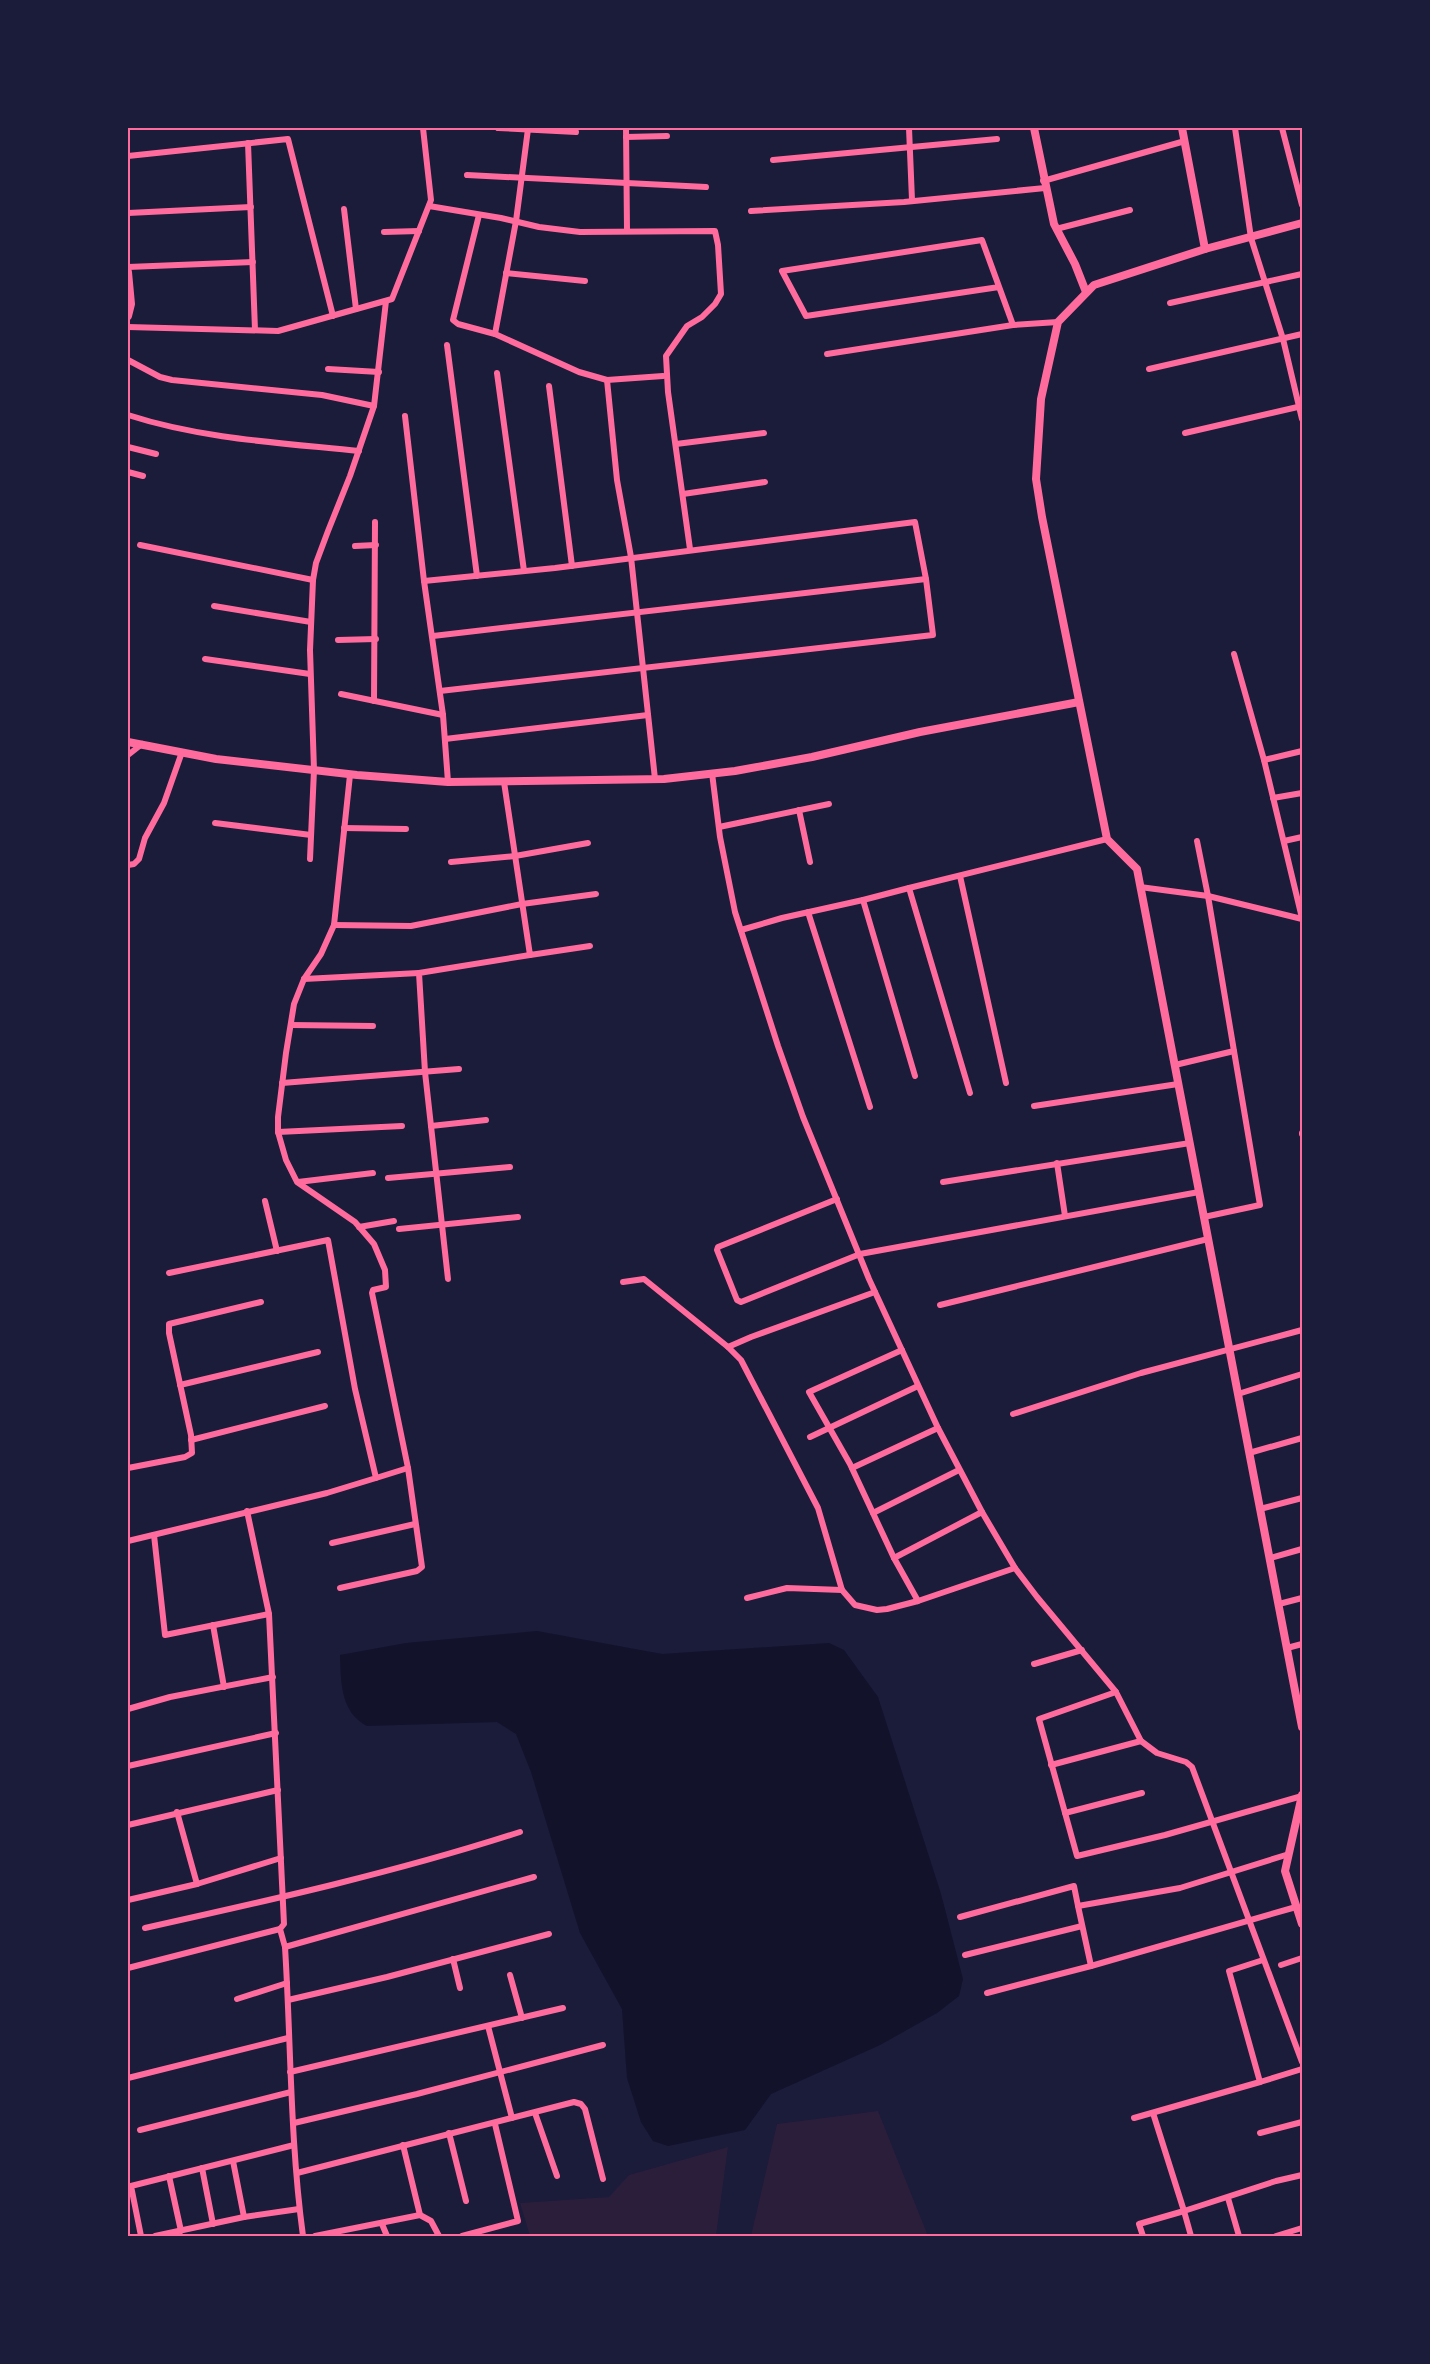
<svg xmlns="http://www.w3.org/2000/svg" width="1430" height="2364" font-family="Poppins,sans-serif">
<style>
.green{fill:#2a1e3b}
.water{fill:#12122b}
.lines{fill:none;stroke-linecap:round;stroke-linejoin:round}
.minor{stroke:#ff6b9d;stroke-width:6}
.tertiary{stroke:#ff6b9d;stroke-width:8}
.secondary{stroke:#ff6b9d;stroke-width:8}
.neatline{fill:none;stroke:#ff6b9d;stroke-width:2}
</style>
<rect width="100%" height="100%" fill="#1b1b3a"/>
<g class="green">
<polygon points="878,2111 928,2236 751,2236 777,2124"/>
<polygon points="728,2147 716,2236 530,2236 520,2203 609,2197 629,2175"/>
</g>
<path class="water" d="M 537,1631 L 662,1654 L 829,1643 L 844,1650 L 878,1697 L 941,1894 L 963,1979 L 959,1996 L 937,2013 L 880,2045 L 771,2094 L 745,2130 L 668,2146 L 653,2141 L 641,2122 L 627,2078 L 622,2009 L 580,1933 L 531,1772 L 516,1734 L 497,1722 L 367,1726 C 340,1712 341,1681 340,1655 L 406,1643 Z"/>
<g class="lines">
<g class="minor">
<polyline points="498,128 576,132"/>
<polyline points="626,128 627,230"/>
<polyline points="909,128 912,200"/>
<polyline points="1235,128 1251,238 1283,339 1302,419"/>
<polyline points="1282,128 1302,205"/>
<polyline points="528,129 516,221 495,334 579,372 607,380 663,376"/>
<polyline points="626,137 667,136"/>
<polyline points="248,143 255,330"/>
<polyline points="128,156 288,139 333,316"/>
<polyline points="773,160 997,139"/>
<polyline points="467,175 706,187"/>
<polyline points="1043,181 1185,141"/>
<polyline points="429,206 501,218 539,227 580,232 715,231 718,245 721,294 715,304 702,317 687,326 666,356 668,392 690,549"/>
<polyline points="344,209 356,309"/>
<polyline points="751,211 904,202 1045,188"/>
<polyline points="128,213 251,207"/>
<polyline points="479,215 453,320 458,324 495,334"/>
<polyline points="1056,229 1130,210"/>
<polyline points="384,232 419,231"/>
<polyline points="128,267 253,262"/>
<polyline points="506,273 585,281"/>
<polyline points="999,287 806,316 782,271 982,240 1013,325"/>
<polyline points="1170,303 1302,274"/>
<polyline points="128,327 278,331 392,299 431,200 423,128"/>
<polyline points="447,345 477,576"/>
<polyline points="827,354 1013,325 1058,322"/>
<polyline points="128,360 160,377 172,380 322,395 374,406"/>
<polyline points="328,369 379,372"/>
<polyline points="1149,369 1302,334"/>
<polyline points="497,373 524,571"/>
<polyline points="607,380 617,480 631,557 655,779"/>
<polyline points="549,386 572,566"/>
<path d="M 128,415 C 202,439 282,443 359,451"/>
<polyline points="405,416 424,581 443,715 448,782"/>
<polyline points="1185,433 1302,406"/>
<polyline points="676,444 764,433"/>
<polyline points="128,447 156,454"/>
<polyline points="128,472 143,476"/>
<polyline points="683,494 765,482"/>
<polyline points="140,545 313,580"/>
<polyline points="355,546 376,545"/>
<polyline points="424,581 555,568 915,522 926,579 933,635 440,691"/>
<polyline points="214,606 311,622"/>
<polyline points="433,636 926,579"/>
<polyline points="338,640 376,639"/>
<polyline points="1234,654 1264,760 1302,918"/>
<polyline points="205,659 310,674"/>
<polyline points="341,694 443,715"/>
<polyline points="374,701 375,522"/>
<polyline points="445,739 648,715"/>
<polyline points="128,755 142,744"/>
<polyline points="1264,760 1302,751"/>
<polyline points="712,773 720,837 735,912 778,1046 803,1117 869,1279 938,1428 982,1512 1015,1568 1037,1597 1116,1692 1141,1741 1157,1753 1186,1762 1192,1767 1302,2062"/>
<polyline points="504,782 530,955 590,946"/>
<polyline points="1273,798 1302,793"/>
<polyline points="799,810 810,862"/>
<polyline points="215,823 311,835"/>
<polyline points="719,827 829,804"/>
<polyline points="344,828 406,829"/>
<polyline points="1284,841 1302,837"/>
<polyline points="310,859 314,770 310,650 313,580 316,563 328,531 350,476 374,406 386,301"/>
<polyline points="451,862 515,856 588,843"/>
<polyline points="128,865 134,864 139,859 145,838 164,803 182,752"/>
<polyline points="960,876 1006,1083"/>
<polyline points="1140,887 1208,896 1302,919"/>
<polyline points="909,888 1107,839"/>
<polyline points="808,912 870,1107"/>
<polyline points="334,925 411,926 522,904 596,894"/>
<polyline points="741,930 782,918 863,900"/>
<polyline points="304,979 419,973"/>
<polyline points="291,1025 373,1026"/>
<polyline points="1175,1065 1234,1051 1208,896 1197,841"/>
<polyline points="915,1076 863,900 909,888 970,1093"/>
<polyline points="282,1083 459,1069"/>
<polyline points="1034,1106 1178,1084"/>
<polyline points="431,1126 486,1120"/>
<polyline points="278,1132 402,1126"/>
<polyline points="1302,1133 1302,1134"/>
<polyline points="1057,1163 1065,1216"/>
<polyline points="388,1178 510,1167"/>
<polyline points="298,1182 373,1173"/>
<polyline points="943,1182 1190,1143"/>
<polyline points="837,1199 718,1247 717,1250 737,1300 741,1302 860,1254 1199,1192"/>
<polyline points="265,1201 277,1251"/>
<polyline points="1204,1217 1260,1205 1234,1051"/>
<polyline points="359,1227 394,1221"/>
<polyline points="399,1229 518,1217"/>
<polyline points="448,1279 425,1072 419,973 530,955"/>
<polyline points="623,1282 644,1279 728,1347 751,1337 875,1292"/>
<polyline points="940,1305 1208,1239"/>
<polyline points="728,1347 741,1360 818,1508 842,1590 855,1605 877,1610 887,1609 918,1601 1015,1568"/>
<polyline points="902,1350 809,1392 850,1464 894,1558 918,1601"/>
<polyline points="180,1385 318,1352"/>
<polyline points="1238,1394 1302,1374"/>
<polyline points="1013,1414 1141,1373 1302,1330"/>
<polyline points="810,1437 918,1386"/>
<polyline points="191,1440 325,1406"/>
<polyline points="1249,1453 1302,1438"/>
<polyline points="128,1468 185,1457 192,1453 191,1435 169,1333 169,1324 261,1302"/>
<polyline points="852,1468 938,1428"/>
<polyline points="376,1478 408,1468"/>
<polyline points="1260,1509 1302,1498"/>
<path d="M 247,1511 L 269,1614 L 284,1924 L 280,1929 L 285,1947 C 291,2043 290,2140 303,2236"/>
<polyline points="873,1513 959,1470"/>
<polyline points="154,1535 165,1635 269,1614"/>
<polyline points="128,1541 327,1493 376,1478 355,1389 328,1240 169,1273"/>
<polyline points="332,1543 415,1524"/>
<polyline points="894,1558 982,1512"/>
<polyline points="1270,1558 1302,1549"/>
<polyline points="340,1588 417,1571 422,1567 408,1468 372,1293 373,1290 386,1287 385,1270 374,1244 355,1222 297,1182 286,1160 278,1132 278,1117 286,1053 294,1004 304,979 321,954 334,925 350,775"/>
<polyline points="747,1598 787,1588 842,1590"/>
<polyline points="1279,1604 1302,1598"/>
<polyline points="213,1625 224,1687"/>
<polyline points="1287,1648 1302,1644"/>
<polyline points="1034,1664 1082,1650"/>
<polyline points="1116,1692 1039,1719 1077,1856 1165,1835 1302,1796"/>
<polyline points="128,1709 170,1697 273,1677"/>
<polyline points="1051,1765 1141,1741"/>
<polyline points="128,1766 276,1733"/>
<polyline points="177,1812 197,1884"/>
<polyline points="1065,1813 1142,1793"/>
<polyline points="128,1825 278,1790"/>
<polyline points="128,1900 197,1884 281,1858"/>
<polyline points="960,1917 1074,1886 1078,1906 1180,1888 1289,1854"/>
<path d="M 145,1928 C 271,1900 397,1872 520,1832"/>
<polyline points="285,1947 534,1877"/>
<polyline points="965,1955 1082,1926"/>
<polyline points="453,1959 460,1988"/>
<polyline points="1263,1960 1229,1971 1260,2082 1302,2069"/>
<polyline points="1281,1965 1302,1958"/>
<polyline points="1091,1966 1296,1907"/>
<polyline points="128,1968 280,1929"/>
<polyline points="510,1975 522,2018"/>
<polyline points="987,1993 1091,1966 1078,1906"/>
<polyline points="237,1999 287,1983"/>
<polyline points="288,2000 387,1977 549,1934"/>
<polyline points="488,2026 512,2118"/>
<polyline points="290,2072 563,2008"/>
<polyline points="128,2078 288,2038"/>
<polyline points="535,2113 557,2176"/>
<polyline points="1134,2118 1260,2082"/>
<polyline points="294,2123 417,2094 603,2045"/>
<polyline points="140,2130 291,2092"/>
<polyline points="449,2133 466,2201"/>
<polyline points="1260,2133 1302,2122"/>
<polyline points="403,2145 420,2215"/>
<polyline points="233,2161 244,2217"/>
<polyline points="202,2168 213,2224"/>
<polyline points="297,2173 574,2102 581,2104 585,2109 603,2179"/>
<polyline points="169,2176 181,2231"/>
<polyline points="1228,2198 1239,2236"/>
<polyline points="382,2224 387,2236"/>
<polyline points="141,2236 131,2186 294,2145"/>
<polyline points="155,2236 244,2217 299,2209"/>
<polyline points="315,2236 420,2215 431,2221 439,2236"/>
<polyline points="462,2236 518,2221 495,2124"/>
<polyline points="1143,2236 1139,2224 1184,2211 1153,2113"/>
<polyline points="1191,2236 1184,2211 1276,2181 1302,2175"/>
<polyline points="1276,2236 1302,2228"/>
</g>
<g class="tertiary">
<polyline points="1034,128 1054,224 1075,264 1086,292"/>
<polyline points="1182,128 1205,249"/>
<polyline points="128,272 131,304 128,316"/>
<polyline points="128,742 216,759 357,775 448,782 664,779 735,771 812,757 920,732 1079,702"/>
</g>
<g class="secondary">
<polyline points="1302,223 1205,249 1094,285 1058,322 1041,399 1036,479 1042,517 1107,839 1137,869 1302,1727"/>
<polyline points="1302,1795 1285,1871 1302,1924"/>
</g>
</g>
<rect width="1430" height="2364" fill="none" stroke="#1b1b3a" stroke-width="258"/>
<rect x="129" y="129" width="1172" height="2106" class="neatline"/>
</svg>
